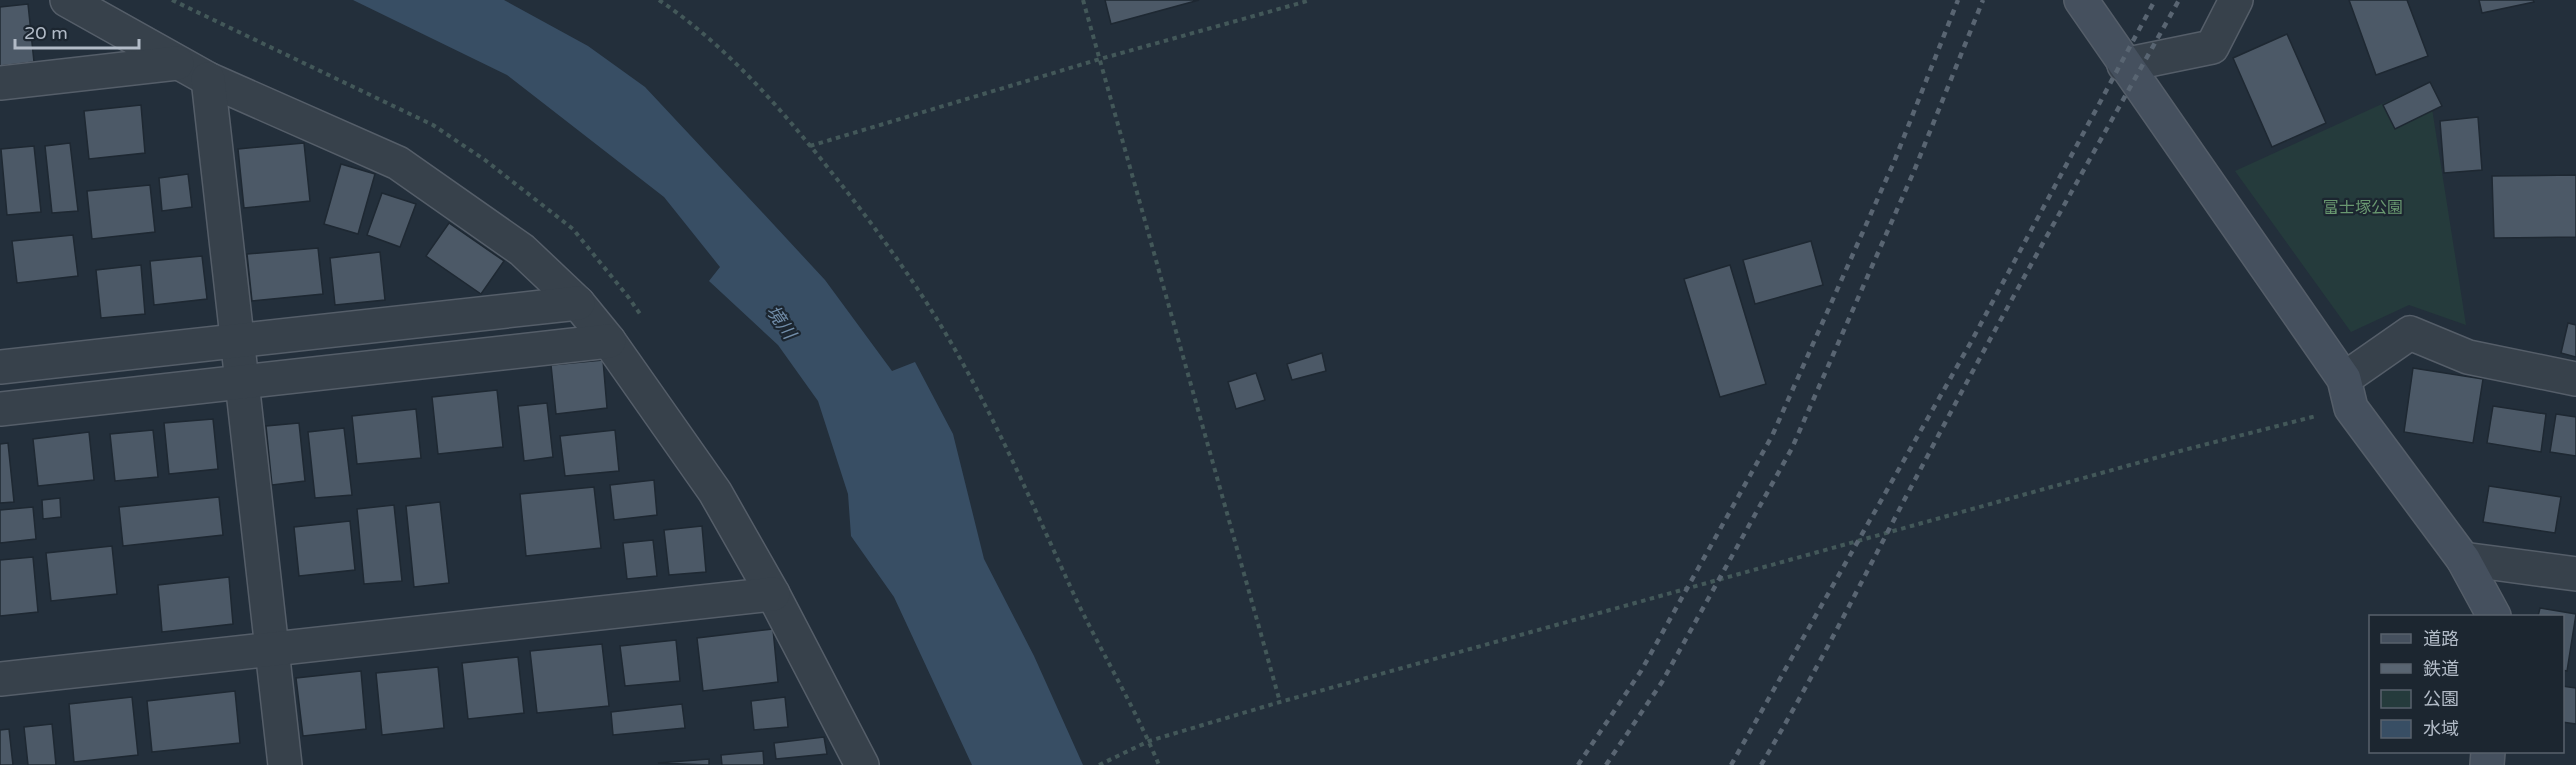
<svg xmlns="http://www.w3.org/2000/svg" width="2576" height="765" font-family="'Varela Round','Noto Sans JP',sans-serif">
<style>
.green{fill:#253b3c}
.water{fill:#384e64}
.building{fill:#4c5967;stroke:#1e2832;stroke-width:1.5}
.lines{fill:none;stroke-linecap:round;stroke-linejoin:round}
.street-casing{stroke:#555e69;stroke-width:36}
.secondary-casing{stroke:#555e69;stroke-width:36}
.path{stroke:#435859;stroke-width:4;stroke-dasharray:4.5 4.5;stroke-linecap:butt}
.street{stroke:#37414b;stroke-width:33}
.secondary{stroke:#45505e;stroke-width:33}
.rail{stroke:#596572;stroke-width:4.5;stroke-dasharray:6 6;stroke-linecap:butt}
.labels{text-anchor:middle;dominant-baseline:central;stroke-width:4.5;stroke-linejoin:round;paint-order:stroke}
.park-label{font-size:16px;fill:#699870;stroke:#1c2630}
.water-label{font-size:18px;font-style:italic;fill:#728eaa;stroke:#1c2630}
</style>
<rect width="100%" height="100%" fill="#232f3b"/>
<polygon class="green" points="2428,83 2466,325 2409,305 2351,332 2235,171"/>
<polygon class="water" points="353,0 504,0 588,46 645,87 761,211 825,280 892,371 915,362 953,434 984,559 1034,656 1083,765 972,765 894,597 851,536 848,494 818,401 778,345 709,281 720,267 664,197 507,75"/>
<g class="building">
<polygon points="1105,0 1199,0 1111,24"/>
<polygon points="2349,0 2407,0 2428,56 2376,75"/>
<polygon points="2479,0 2533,0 2534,2 2482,13"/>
<polygon points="28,4 34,62 0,66 0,7"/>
<polygon points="2287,34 2326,123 2272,147 2233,58"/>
<polygon points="2430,82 2442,106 2395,129 2383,105"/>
<polygon points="141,105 145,153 89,159 84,111"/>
<polygon points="2478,117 2482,170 2444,173 2440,121"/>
<polygon points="70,143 78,211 52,213 45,146"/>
<polygon points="304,143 310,201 244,208 238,149"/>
<polygon points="34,146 41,212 7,215 1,149"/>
<polygon points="341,164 375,174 358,234 324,224"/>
<polygon points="188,174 192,207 162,211 159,178"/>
<polygon points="2576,175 2576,237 2494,238 2492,176"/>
<polygon points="150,185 155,232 92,239 87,191"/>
<polygon points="382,193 416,204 400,247 367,235"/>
<polygon points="449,223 504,261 481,294 426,256"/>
<polygon points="73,235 78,276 17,283 12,241"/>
<polygon points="1811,241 1823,285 1755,304 1743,260"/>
<polygon points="318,248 323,294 252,301 247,254"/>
<polygon points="380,252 385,300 335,305 330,258"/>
<polygon points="202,256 207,299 154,305 150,261"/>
<polygon points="141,265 145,314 101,318 96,270"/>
<polygon points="1730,265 1766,384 1720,397 1684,279"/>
<polygon points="2568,323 2576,325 2576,357 2561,353"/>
<polygon points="1322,353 1326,371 1292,380 1287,364"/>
<polygon points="603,360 607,408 556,414 551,365"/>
<polygon points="2413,368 2483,379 2473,443 2404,432"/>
<polygon points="1256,373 1265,400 1236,409 1228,382"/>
<polygon points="497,390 503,447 438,454 432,397"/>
<polygon points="547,403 553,457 524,461 518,406"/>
<polygon points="2493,406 2546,414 2541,452 2487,443"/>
<polygon points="416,409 421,458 357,464 352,416"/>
<polygon points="2556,414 2576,417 2576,456 2550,452"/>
<polygon points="213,419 218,469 169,474 164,423"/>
<polygon points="299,423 305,481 272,485 266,426"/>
<polygon points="344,428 352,495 315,498 308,432"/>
<polygon points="153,430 158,477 115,481 110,434"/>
<polygon points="615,430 619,471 565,476 560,436"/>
<polygon points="89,432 94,480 38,486 33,439"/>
<polygon points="8,443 14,502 0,503 0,444"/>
<polygon points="654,480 657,515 614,520 610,485"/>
<polygon points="2489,486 2561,497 2555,533 2483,522"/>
<polygon points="594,487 601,548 526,556 520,494"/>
<polygon points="219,497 223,535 123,546 119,507"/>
<polygon points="60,498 61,517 43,519 42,500"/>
<polygon points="440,502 449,583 414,587 406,506"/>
<polygon points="394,505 402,581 364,584 357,509"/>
<polygon points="33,507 36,539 0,543 0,510"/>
<polygon points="350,521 355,570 299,576 294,527"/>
<polygon points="702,526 706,572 669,575 664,530"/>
<polygon points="653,540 657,576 627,579 623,543"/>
<polygon points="112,546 117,594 51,601 46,553"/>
<polygon points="33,557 38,612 0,616 0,560"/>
<polygon points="229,577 233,624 162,632 158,585"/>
<polygon points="2540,608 2576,614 2567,671 2562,670 2562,616 2538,616"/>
<polygon points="773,629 778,682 703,691 697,638"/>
<polygon points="676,640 680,681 625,686 620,646"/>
<polygon points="602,644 609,706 537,713 530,651"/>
<polygon points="518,657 524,713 468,719 462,663"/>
<polygon points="438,667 444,728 382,735 376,673"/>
<polygon points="361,671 366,729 303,736 296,678"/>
<polygon points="2562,686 2576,688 2576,724 2562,722"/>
<polygon points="235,691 240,743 152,752 147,701"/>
<polygon points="132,697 138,755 74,762 69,704"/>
<polygon points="785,697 788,727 754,730 751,701"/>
<polygon points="682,704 685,728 613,735 611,712"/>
<polygon points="52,724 56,765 28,765 24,727"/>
<polygon points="9,729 13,765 0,765 0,730"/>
<polygon points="824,737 827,754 776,759 774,743"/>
<polygon points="763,751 764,765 722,765 721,755"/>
<polygon points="709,759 709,765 658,763"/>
</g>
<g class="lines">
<g class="street-casing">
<g id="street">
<polyline points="67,0 208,79 398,163 522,250 578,303 609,341 715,492 773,594 862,765"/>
<polyline points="2124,65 2212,47 2236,0"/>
<polyline points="208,79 285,765"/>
<polyline points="0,83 177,63"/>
<polyline points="0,367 578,303"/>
<polyline points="2344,379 2410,333 2468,357 2576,379"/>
<polyline points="0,409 609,341"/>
<polyline points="2463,559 2576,574"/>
<polyline points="0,679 773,594"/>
</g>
</g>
<g class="secondary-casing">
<g id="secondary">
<polyline points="2081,0 2344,379 2351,408 2463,559 2494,616"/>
<polyline points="2487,765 2488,752"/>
</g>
</g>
<g class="path">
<polyline points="172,0 433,125 485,160 573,229 629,298 640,314"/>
<path d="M 659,0 C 718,40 767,93 812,148 C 856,202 898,257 935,316 C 991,406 1032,504 1076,599 C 1103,655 1135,708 1159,765"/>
<polyline points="1083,0 1280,702"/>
<polyline points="810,146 1100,59 1311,0"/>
<polyline points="1099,765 1149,741 1280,702 2184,450 2316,416"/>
</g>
<use href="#street" class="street"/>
<use href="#secondary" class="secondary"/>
<g class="rail">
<polyline points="1578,765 1641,671 1772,436 1894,162 1958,0"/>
<polyline points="1606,765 1662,682 1792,448 1914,171 1983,0"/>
<polyline points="1731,765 1971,342 2155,0"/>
<path d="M 1761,765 C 1821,665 1872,560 1927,457 C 2008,303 2094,152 2179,0"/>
</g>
</g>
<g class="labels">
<g class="park-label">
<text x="2363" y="208">富士塚公園</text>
</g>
<g class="water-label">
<text transform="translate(781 322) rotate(55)">境川</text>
</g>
</g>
<rect x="2369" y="615" width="195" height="138" fill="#1c2630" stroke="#58626c" stroke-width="1.5"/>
<rect x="2381" y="634" width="30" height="9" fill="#45505e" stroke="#58626c" stroke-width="1.5"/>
<text x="2423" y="645" font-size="18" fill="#b2bbc7">道路</text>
<rect x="2381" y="664" width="30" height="9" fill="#596572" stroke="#58626c" stroke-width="1.5"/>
<text x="2423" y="675" font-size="18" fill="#b2bbc7">鉄道</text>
<rect x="2381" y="690" width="30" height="18" fill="#253b3c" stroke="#58626c" stroke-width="1.5"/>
<text x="2423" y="705" font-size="18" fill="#b2bbc7">公園</text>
<rect x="2381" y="720" width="30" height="18" fill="#384e64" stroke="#58626c" stroke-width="1.5"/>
<text x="2423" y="735" font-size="18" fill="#b2bbc7">水域</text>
<path d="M15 39v9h124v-9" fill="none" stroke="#b2bbc7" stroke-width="3"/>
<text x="24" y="39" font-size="18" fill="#b2bbc7" stroke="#1c2630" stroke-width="4.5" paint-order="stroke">20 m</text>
</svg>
